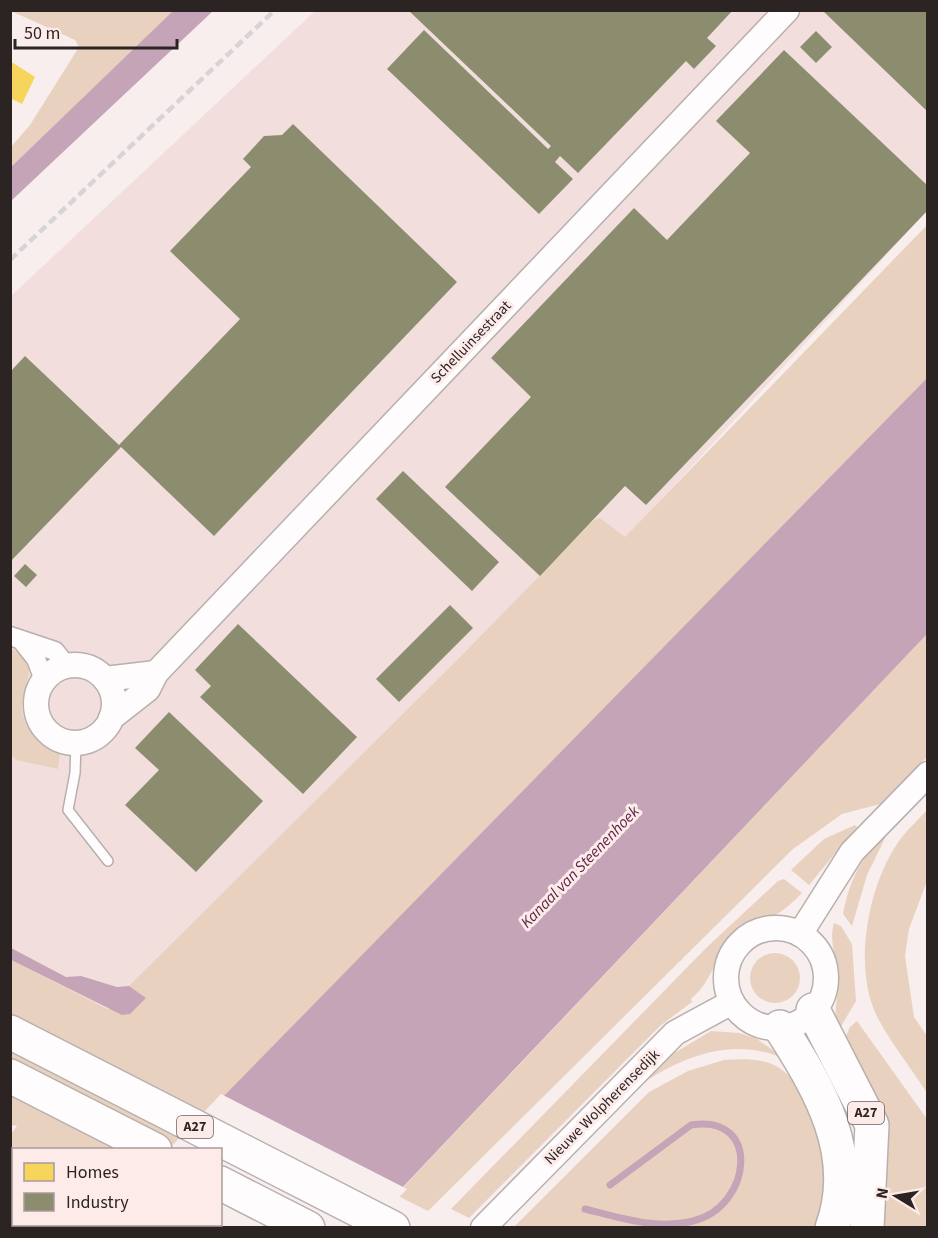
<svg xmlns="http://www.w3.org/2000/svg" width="938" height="1238" font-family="'Source Sans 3',sans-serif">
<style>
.built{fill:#f2dfdd}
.green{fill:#e8d2bf}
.water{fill:#c5a4b7}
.pier{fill:#f8eeee}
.homes{fill:#f6d55c}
.industry{fill:#8c8c6e}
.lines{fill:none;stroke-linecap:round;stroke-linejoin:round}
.stream{stroke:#c5a4b7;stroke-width:7}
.service-casing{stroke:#b7b0af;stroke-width:12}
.minor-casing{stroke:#b7b0af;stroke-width:21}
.tertiary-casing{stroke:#b7b0af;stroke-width:27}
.motorway-casing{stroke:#b7b0af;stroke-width:36}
.service{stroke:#fefcfc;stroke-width:9}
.minor{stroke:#fefcfc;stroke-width:18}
.tertiary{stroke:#fefcfc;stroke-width:24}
.motorway{stroke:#fefcfc;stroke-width:33}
.rail{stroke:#d7d4d4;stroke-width:4.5;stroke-dasharray:9 4.5;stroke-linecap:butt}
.labels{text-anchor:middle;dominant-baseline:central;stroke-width:6;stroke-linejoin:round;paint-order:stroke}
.shield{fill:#fdebe9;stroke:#6a605e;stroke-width:1.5}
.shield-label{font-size:14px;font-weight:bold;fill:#2b2423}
.street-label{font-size:15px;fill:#2b2423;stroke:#fdebe9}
.water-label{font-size:16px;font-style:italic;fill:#5a254a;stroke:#fdebe9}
</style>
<rect width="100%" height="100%" fill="#f8eeee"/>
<polygon class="built" points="315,11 927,11 927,211 603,563 123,1010 11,953 11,296"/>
<g class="green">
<polygon points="11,11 174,11 11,167 11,147 30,125 79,47 75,40"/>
<polygon points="927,225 927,378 172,1150 14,1150 14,1224 97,1225 94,1227 11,1227 11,1134 17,1126 11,1125 11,960 108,1009 145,998 129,986 461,656 594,520 600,518 625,537"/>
<polygon points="927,634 927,757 880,804 842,814 793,849 428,1211 396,1195"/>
<path d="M 10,648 C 44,663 21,683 22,709 C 23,730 43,747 60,753 L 58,769 L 16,760 L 11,755 Z"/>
<path d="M 927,810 L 927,881 L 909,929 L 905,956 L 914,1017 L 927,1036 L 927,1093 C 912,1069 886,1037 875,1012 C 853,962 869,880 902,837 C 910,827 919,819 927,810 Z"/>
<polygon points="855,825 857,827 809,885 791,870 824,839"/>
<path d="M 891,826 L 867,875 L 852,926 L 843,914 C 851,874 863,856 891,826 Z"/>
<path d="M 784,879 L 802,893 C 792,903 782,913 768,918 C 756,922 745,924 735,934 C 715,953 714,980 691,999 L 692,1002 L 660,1026 L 469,1218 L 451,1209 L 706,948 L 778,881 Z"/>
<path d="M 834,923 L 841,926 L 852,944 L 856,1001 L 837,1033 C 833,1014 838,998 838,980 C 838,959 828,943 834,923 Z"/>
<circle cx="775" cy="978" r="25"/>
<polygon points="857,1021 927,1119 927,1227 879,1227 888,1163 881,1127 843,1043 850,1027"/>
<path d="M 711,1031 L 739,1033 L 757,1039 L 787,1060 C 735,1036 685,1055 640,1085 L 666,1058 Z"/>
<path d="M 724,1060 C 741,1059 759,1058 774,1065 C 805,1079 825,1141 825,1174 C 826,1192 820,1210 815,1227 L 513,1228 L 649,1092 L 688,1071 Z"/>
</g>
<g class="water">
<polygon points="174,10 213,11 11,201 11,167"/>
<polygon points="927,378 927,634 365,1227 94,1228 97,1224 220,1224 220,1150 172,1149"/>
<polygon points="11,948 66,977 81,976 117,987 129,986 146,998 130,1014 122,1015 11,960"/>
</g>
<polygon class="pier" points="221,1094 407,1189 369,1228 216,1227 210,1225 220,1224 220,1150 169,1149"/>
<polygon class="homes" points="10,61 35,77 22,104 10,98"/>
<g class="industry">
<polygon points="408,10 733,10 707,38 716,46 694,69 686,61 578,173 560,156 555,162 573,179 539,214 387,69 424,30 548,149 551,146"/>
<polygon points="822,10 928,10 928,112"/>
<polygon points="816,31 832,47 816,63 800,47"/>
<polygon points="784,50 928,186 928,210 646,505 625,486 540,576 445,487 531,397 491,358 634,208 667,240 750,153 716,121"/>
<polygon points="293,124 457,282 214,536 121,447 10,562 10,372 25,356 119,445 240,319 170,251 251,167 243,159 264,136 282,135"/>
<polygon points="403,471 499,562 472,591 376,499"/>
<polygon points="25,564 37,575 26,587 14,576"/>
<polygon points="450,605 473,628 399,702 376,679"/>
<polygon points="238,624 357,737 303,794 200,697 211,686 195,670"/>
<polygon points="169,712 263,801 196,872 125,805 159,770 135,748"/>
</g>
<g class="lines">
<path class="stream" d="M 585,1209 C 620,1218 657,1230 693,1221 C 752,1207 762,1113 691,1125 L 610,1185"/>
<g class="service-casing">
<polyline id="service" points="76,744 75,773 68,810 108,861"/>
</g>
<g class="minor-casing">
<g id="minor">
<polyline points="10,636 55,651 67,666"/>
<polyline points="21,640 36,659 44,680"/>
</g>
</g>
<g class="tertiary-casing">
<g id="tertiary">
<circle cx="75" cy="704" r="39"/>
<polyline points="105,679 156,673"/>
<polyline points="111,718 148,689 156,673 787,10"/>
<circle cx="776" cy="978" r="50"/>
<polyline points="800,934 852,852 928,774"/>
<polyline points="483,1228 675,1033 732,1002"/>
</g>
</g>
<g class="motorway-casing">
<g id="motorway">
<polyline points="813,1010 872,1125 867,1228"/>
<path d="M 780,1027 C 819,1088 859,1154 832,1228"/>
<polyline points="10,1032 393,1228"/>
<polyline points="10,1076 155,1150"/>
<polyline points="220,1183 308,1228"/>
</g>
</g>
<use href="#service" class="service"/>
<use href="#minor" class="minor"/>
<use href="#tertiary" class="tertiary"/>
<use href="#motorway" class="motorway"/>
<polyline class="rail" points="10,260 275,10"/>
</g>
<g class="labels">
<g class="shield">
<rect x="848" y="1102" width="36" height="22" rx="4.5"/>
<rect x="177" y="1116" width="36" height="22" rx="4.5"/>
</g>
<g class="shield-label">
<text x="866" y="1113">A27</text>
<text x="195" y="1127">A27</text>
</g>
<g class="street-label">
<text transform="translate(471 342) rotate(-46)">Schelluinsestraat</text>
<text transform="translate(602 1107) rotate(-45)">Nieuwe Wolpherensedijk</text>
</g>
<g class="water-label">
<text transform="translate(580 867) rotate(-46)">Kanaal van Steenenhoek</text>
</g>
</g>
<rect width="938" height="1238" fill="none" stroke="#2b2423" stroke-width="24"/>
<rect x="12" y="1148" width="210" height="78" fill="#fdebe9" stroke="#a99b9a" stroke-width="1.5"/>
<rect x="24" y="1163" width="30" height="18" fill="#f6d55c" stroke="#a99b9a" stroke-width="1.5"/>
<text x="66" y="1178" font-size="18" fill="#2b2423">Homes</text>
<rect x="24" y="1193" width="30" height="18" fill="#8c8c6e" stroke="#a99b9a" stroke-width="1.5"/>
<text x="66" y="1208" font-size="18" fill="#2b2423">Industry</text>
<g transform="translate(896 1196) rotate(281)" stroke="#fdebe9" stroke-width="4.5" paint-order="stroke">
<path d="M0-4.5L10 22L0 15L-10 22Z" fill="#2b2423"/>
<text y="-9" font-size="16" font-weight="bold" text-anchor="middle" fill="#2b2423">N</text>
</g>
<path d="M15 39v9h162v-9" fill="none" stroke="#2b2423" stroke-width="3"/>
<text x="24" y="39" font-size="18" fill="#2b2423" stroke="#fdebe9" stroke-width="4.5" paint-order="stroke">50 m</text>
</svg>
